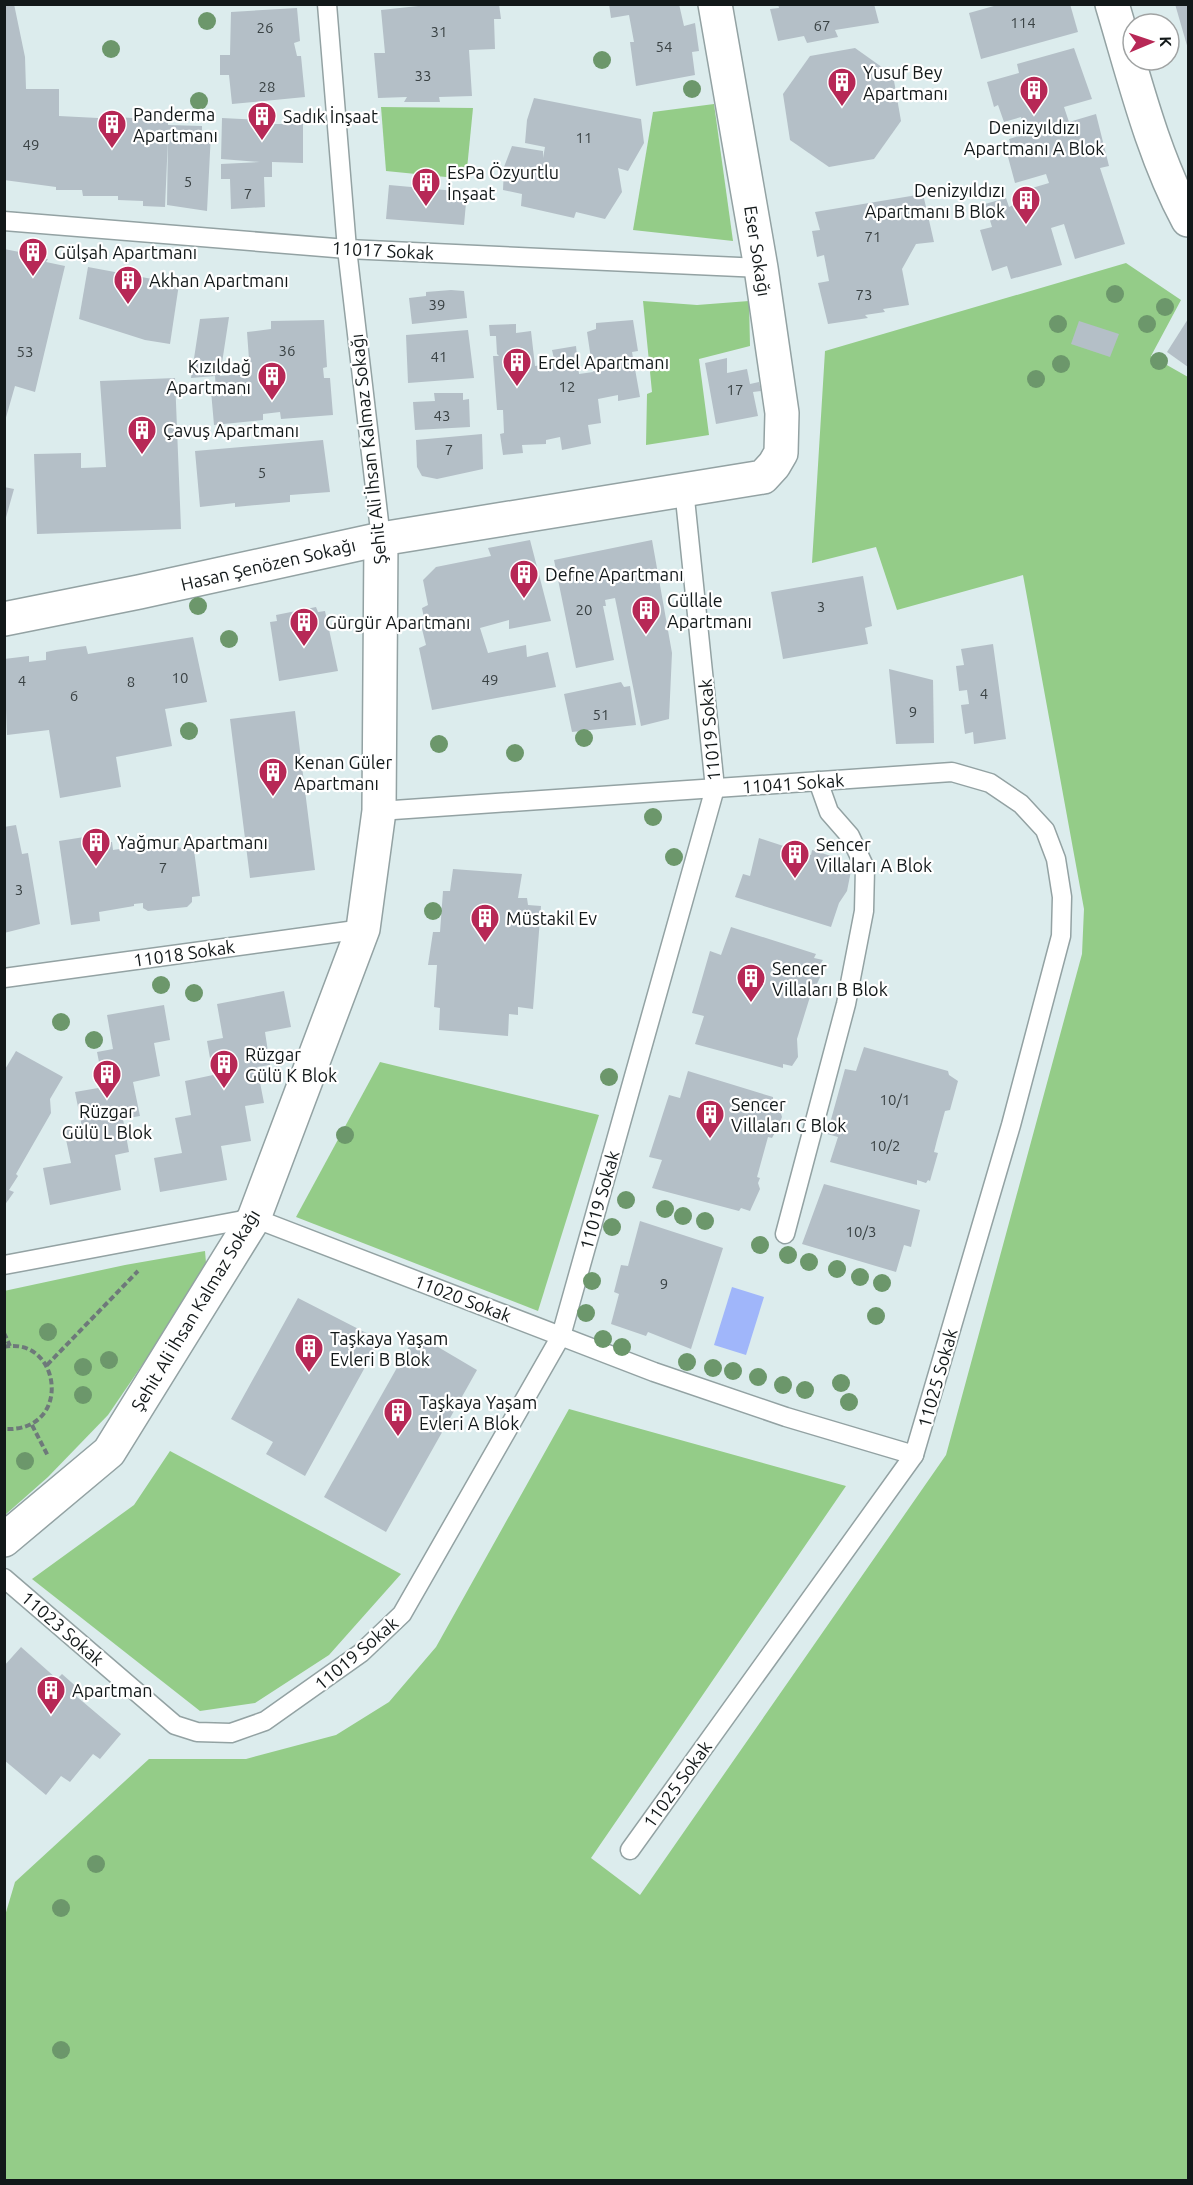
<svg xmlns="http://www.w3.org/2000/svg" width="1193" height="2185" font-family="Ubuntu,sans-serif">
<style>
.green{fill:#94cc88}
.water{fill:#a0b6fa}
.building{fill:#b4bfc7}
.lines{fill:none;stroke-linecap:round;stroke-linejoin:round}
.lane-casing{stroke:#93a2a3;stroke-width:21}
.street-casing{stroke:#93a2a3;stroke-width:36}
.secondary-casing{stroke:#93a2a3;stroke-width:36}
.path{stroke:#6e797a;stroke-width:4;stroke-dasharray:6 3;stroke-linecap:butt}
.lane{stroke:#fff;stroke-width:18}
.street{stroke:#fff;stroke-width:33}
.secondary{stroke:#fff;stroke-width:33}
.tree{fill:#6c976b}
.labels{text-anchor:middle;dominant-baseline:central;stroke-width:4.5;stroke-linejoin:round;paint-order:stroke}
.number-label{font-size:15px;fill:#3a4244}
.poi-label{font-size:18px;fill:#121819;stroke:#fff;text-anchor:start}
.street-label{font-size:18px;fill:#121819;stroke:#fff}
</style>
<rect width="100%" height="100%" fill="#dceced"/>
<g class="green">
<polygon points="714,104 733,241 633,230 653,112"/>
<polygon points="381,107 473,108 466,179 386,171"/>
<polygon points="1126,263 1181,300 1151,356 1188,377 1188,2180 5,2180 4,1919 15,1882 149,1759 246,1759 336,1735 389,1702 436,1647 569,1409 846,1486 591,1858 640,1895 946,1455 1082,954 1084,909 1023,575 897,610 876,547 812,563 825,351"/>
<polygon points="643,301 697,305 749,301 750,346 699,359 709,435 646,445 647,394 652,392"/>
<polygon points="380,1062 599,1115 538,1311 296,1217"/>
<polygon points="205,1251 206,1263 192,1292 108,1415 48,1477 5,1515 4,1291 125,1265"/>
<polygon points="170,1451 401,1574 329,1655 255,1703 200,1711 32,1579 134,1505"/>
</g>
<polygon class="water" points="732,1287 764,1297 746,1355 714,1345"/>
<g class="building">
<polygon points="4,4 14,4 25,57 26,89 59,89 59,116 98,118 98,123 116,124 115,117 168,120 168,125 202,126 202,132 211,133 207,211 167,205 168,138 165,207 143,206 143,201 118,200 118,196 83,196 82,190 56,190 56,187 4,180"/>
<polygon points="437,4 499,4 501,19 494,19 495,49 469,50 472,96 439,97 440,102 404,102 407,97 378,98 374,53 385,53 381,10"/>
<polygon points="609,4 679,4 684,26 695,23 699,51 692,52 695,75 636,86 630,42 634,42 629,15 611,18"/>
<polygon points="778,4 874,4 879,23 835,30 838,37 807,43 804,36 778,41 770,9 779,8"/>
<polygon points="1001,4 1070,4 1078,32 981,59 969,13"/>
<polygon points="1175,4 1188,4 1188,49"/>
<polygon points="297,8 300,41 294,43 297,56 301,56 305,97 232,104 229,75 220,75 220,55 230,55 231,12"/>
<polygon points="855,48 893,75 901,121 874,159 829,167 790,140 783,94 810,56"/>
<polygon points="1074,48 1092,99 1064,107 1069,122 1096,114 1109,166 1100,168 1125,244 1075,259 1064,224 1051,228 1062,265 1011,279 1007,266 992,271 980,230 992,227 985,204 1006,198 1009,207 1015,204 1012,194 1049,183 1046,174 1015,183 1008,157 1014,156 1009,139 1026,134 1021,117 1004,122 998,105 994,107 987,82 1019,73 1017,64"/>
<polygon points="534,98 641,119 644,143 628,171 618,168 622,192 605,219 576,212 574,218 521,206 522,194 503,190 504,167 512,146 543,151 543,158 545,147 525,143 527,120"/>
<polygon points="222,118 259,120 259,124 303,124 303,163 272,162 272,177 264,177 265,207 231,209 230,179 221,179 221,164 260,162 221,159"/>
<polygon points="389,185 467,192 464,225 386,219"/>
<polygon points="923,194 934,242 916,244 902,269 909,305 883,309 885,312 865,315 868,318 828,324 818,283 829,281 824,255 817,257 812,231 820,230 815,212"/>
<polygon points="4,249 30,254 27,257 48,259 46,262 65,266 35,392 15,386 5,421"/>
<polygon points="88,267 179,284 170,344 145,340 79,319"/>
<polygon points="451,290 464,291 467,318 412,324 409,298 426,296 426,292"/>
<polygon points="229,317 220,376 250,373 247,332 271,329 271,321 324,320 327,367 323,368 324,378 330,378 333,415 281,419 280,412 263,414 263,420 214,425 211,391 216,391 215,376 191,378 200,319"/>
<polygon points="1188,319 1188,367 1167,352"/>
<polygon points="633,320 638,351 632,352 640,397 618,401 618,395 598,399 601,423 588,425 591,444 562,450 560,437 546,440 546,444 522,445 523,453 503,455 500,434 504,433 503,410 497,410 493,356 499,356 497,354 496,336 490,336 489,325 516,324 516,333 531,331 535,366 555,363 552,350 576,346 579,374 593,372 587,332 596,329 596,323"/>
<polygon points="1079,321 1119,334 1110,357 1071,344"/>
<polygon points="468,330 474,378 408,383 406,335"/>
<polygon points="727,358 727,373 747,369 750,384 759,382 761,391 753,392 758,416 716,424 705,363"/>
<polygon points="175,378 181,529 37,534 34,454 81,453 81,468 106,467 100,381"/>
<polygon points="434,393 463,393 463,400 469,399 470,427 415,430 413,402 435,401"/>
<polygon points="482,434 483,469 437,479 422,476 417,467 416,440"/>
<polygon points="323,440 330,492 290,495 290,502 235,507 235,503 200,507 195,451"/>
<polygon points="4,487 14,489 5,521 4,521"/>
<polygon points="530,540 551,621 509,629 509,620 480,628 488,653 526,645 527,657 548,652 556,687 432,710 419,648 426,645 421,625 425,623 422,608 428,605 423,580 436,567 491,556 488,548"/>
<polygon points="652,540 672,653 669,719 641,726 615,598 605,600 606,606 603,606 614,660 576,668 554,560"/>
<polygon points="863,576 872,626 865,628 868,644 783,659 771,592"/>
<polygon points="316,607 318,612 325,611 338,671 279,681 270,622 277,621 276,615"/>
<polygon points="193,637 207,702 165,709 172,746 116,757 121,787 60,798 49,730 7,735 4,659 29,656 29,662 37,661 46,660 46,652 56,650 86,646 88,654"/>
<polygon points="993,644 1006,739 974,744 973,732 965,734 961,705 969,704 967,690 959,691 956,666 964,665 961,649"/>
<polygon points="889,669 933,680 934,743 896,744"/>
<polygon points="621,682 624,687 630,686 636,725 572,732 564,694"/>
<polygon points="295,711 315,870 250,878 230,719"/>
<polygon points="16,825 22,854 28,853 40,924 4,933 4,827"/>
<polygon points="97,835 99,843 112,842 113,850 165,842 165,845 194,850 200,896 192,897 192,902 187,907 148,911 143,908 143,903 134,904 134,906 99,912 100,921 71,925 59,841"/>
<polygon points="759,838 811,855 812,850 831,856 831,861 842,864 842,868 851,871 847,891 839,903 831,927 735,897 743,874 750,876"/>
<polygon points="453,869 522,874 518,898 527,898 528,905 541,906 533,1009 518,1007 518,1015 509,1014 508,1036 439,1030 440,1008 434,1007 437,965 428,965 433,932 440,932 443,891 450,891"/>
<polygon points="731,927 816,954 814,958 823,960 821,963 824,969 815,988 813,987 797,1039 798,1057 792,1066 783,1064 783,1068 695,1044 704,1016 692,1013 710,951 721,955"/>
<polygon points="284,991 291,1027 265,1032 270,1065 257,1067 264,1103 245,1106 251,1141 221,1146 227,1180 160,1192 154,1158 182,1153 175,1118 191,1115 185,1081 213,1075 207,1041 223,1038 217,1004"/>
<polygon points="164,1005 170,1040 154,1043 160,1076 133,1082 140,1116 123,1119 129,1152 115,1155 121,1190 50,1205 43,1168 71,1163 64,1130 82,1127 75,1092 104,1087 97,1052 113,1049 107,1015"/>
<polygon points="864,1047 948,1071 949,1075 958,1081 950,1110 945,1111 937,1140 934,1152 938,1153 930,1181 928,1180 926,1183 917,1180 917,1185 830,1162 838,1137 827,1134 845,1069 856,1071"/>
<polygon points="16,1051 63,1077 50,1099 51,1113 16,1174 18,1176 9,1190 14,1192 4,1206 4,1071"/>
<polygon points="688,1071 773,1097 773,1103 782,1104 780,1110 782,1117 778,1127 772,1138 768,1137 757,1177 760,1178 758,1183 760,1189 750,1211 741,1208 739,1211 652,1188 662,1160 649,1157 669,1095 680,1098"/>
<polygon points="824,1184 920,1210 911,1247 904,1245 896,1272 802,1244"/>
<polygon points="640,1221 723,1248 691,1349 648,1332 646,1336 611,1324 619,1294 614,1292 621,1265 628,1266"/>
<polygon points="298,1298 380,1340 305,1476 266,1454 273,1442 231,1419"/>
<polygon points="416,1334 477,1370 386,1532 324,1497"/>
<polygon points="21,1647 57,1679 62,1674 80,1690 76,1696 121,1734 100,1759 93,1754 70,1782 61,1776 46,1795 4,1760 4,1666"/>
</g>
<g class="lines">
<g class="lane-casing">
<g id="lane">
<polyline points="327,4 347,249 381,539"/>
<polyline points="4,221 347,249 761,268"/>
<polyline points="379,811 952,772 990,783 1021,804 1045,830 1056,859 1062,897 1061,936 1011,1125 914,1455 630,1850"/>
<polyline points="4,978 363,929"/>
<polyline points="785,1234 846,1004 864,911 865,868 850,836 829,812 818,781"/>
<polyline points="4,1265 254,1218 654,1372 786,1417 914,1455"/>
<polyline points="4,1578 175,1725 197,1732 231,1733 265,1721 361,1653 402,1614 561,1336 715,788 684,489"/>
</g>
</g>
<g class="street-casing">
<g id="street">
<polyline points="4,619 139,592 381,539 763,477 774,465 781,453 782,413 761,268 715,4"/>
<polyline points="4,1540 109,1452 254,1218 363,929 379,811 381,539"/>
</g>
</g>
<g class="secondary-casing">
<path id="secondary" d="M 1112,4 C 1134,77 1152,153 1188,220"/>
</g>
<g class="path">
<polyline points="4,1333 10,1346"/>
<path d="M 4,1347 C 61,1335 74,1433 4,1429"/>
<polyline points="47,1365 138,1271"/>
<polyline points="32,1425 48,1456"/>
</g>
<use href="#lane" class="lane"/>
<use href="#street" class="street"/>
<use href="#secondary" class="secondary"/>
</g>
<g class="tree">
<circle cx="207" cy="21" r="9"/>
<circle cx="111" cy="49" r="9"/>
<circle cx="602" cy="60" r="9"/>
<circle cx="692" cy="89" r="9"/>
<circle cx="199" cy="101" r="9"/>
<circle cx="1115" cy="294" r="9"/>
<circle cx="1165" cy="307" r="9"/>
<circle cx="1058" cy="324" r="9"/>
<circle cx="1147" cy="324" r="9"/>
<circle cx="1159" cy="361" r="9"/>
<circle cx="1061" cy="364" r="9"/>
<circle cx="1036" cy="379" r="9"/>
<circle cx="198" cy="606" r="9"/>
<circle cx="229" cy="639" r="9"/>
<circle cx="189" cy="731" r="9"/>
<circle cx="584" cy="738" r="9"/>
<circle cx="439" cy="744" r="9"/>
<circle cx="515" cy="753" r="9"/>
<circle cx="653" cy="817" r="9"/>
<circle cx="674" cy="857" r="9"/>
<circle cx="433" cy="911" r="9"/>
<circle cx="161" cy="985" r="9"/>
<circle cx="194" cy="993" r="9"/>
<circle cx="61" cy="1022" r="9"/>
<circle cx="94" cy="1040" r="9"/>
<circle cx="609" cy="1077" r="9"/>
<circle cx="345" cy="1135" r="9"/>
<circle cx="626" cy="1200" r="9"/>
<circle cx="665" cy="1209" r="9"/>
<circle cx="683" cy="1216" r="9"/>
<circle cx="705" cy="1221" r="9"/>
<circle cx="612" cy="1227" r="9"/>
<circle cx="760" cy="1245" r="9"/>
<circle cx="788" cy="1255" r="9"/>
<circle cx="809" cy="1262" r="9"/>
<circle cx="837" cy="1269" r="9"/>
<circle cx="860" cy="1277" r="9"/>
<circle cx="592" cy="1281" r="9"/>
<circle cx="882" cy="1283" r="9"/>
<circle cx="586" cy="1313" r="9"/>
<circle cx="876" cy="1316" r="9"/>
<circle cx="48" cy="1332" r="9"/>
<circle cx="603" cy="1339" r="9"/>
<circle cx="622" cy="1347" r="9"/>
<circle cx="109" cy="1360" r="9"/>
<circle cx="687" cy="1362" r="9"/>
<circle cx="83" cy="1367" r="9"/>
<circle cx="713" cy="1368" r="9"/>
<circle cx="733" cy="1371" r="9"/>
<circle cx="758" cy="1377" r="9"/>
<circle cx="841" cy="1383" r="9"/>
<circle cx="783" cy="1385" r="9"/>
<circle cx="805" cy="1390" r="9"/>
<circle cx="83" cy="1395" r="9"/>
<circle cx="849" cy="1402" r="9"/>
<circle cx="25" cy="1461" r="9"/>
<circle cx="96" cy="1864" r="9"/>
<circle cx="61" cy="1908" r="9"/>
<circle cx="61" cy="2050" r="9"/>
</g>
<defs>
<g id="building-pin" transform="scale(1.5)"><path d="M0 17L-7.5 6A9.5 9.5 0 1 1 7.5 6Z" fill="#b72856" stroke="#fff"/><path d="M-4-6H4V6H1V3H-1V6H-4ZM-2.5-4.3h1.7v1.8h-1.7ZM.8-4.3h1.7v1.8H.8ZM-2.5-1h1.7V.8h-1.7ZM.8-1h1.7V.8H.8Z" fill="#fff"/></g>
</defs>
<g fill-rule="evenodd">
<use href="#building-pin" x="842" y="82"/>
<use href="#building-pin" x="1034" y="90"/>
<use href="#building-pin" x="262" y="116"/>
<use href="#building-pin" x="112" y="124"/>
<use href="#building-pin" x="426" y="182"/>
<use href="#building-pin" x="1026" y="200"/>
<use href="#building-pin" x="33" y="252"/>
<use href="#building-pin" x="128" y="280"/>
<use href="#building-pin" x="517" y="362"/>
<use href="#building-pin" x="272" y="376"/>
<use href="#building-pin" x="142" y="430"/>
<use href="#building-pin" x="524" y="574"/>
<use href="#building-pin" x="646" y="610"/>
<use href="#building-pin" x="304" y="622"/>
<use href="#building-pin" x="273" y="772"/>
<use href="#building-pin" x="96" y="842"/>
<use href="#building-pin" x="795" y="854"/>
<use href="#building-pin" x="485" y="918"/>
<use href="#building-pin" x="751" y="978"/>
<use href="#building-pin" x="224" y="1064"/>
<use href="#building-pin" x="107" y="1074"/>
<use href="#building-pin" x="710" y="1114"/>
<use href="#building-pin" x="309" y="1348"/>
<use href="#building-pin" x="398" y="1412"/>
<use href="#building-pin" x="51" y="1690"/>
</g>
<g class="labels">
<g class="number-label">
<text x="1023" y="22">114</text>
<text x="822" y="25">67</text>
<text x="265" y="27">26</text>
<text x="439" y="31">31</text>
<text x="664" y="46">54</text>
<text x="423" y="75">33</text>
<text x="267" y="86">28</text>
<text x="584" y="137">11</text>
<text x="31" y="144">49</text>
<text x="188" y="181">5</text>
<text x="248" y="193">7</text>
<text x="873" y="236">71</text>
<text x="864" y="294">73</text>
<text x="437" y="304">39</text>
<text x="287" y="350">36</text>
<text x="25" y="351">53</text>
<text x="439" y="356">41</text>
<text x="567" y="386">12</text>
<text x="735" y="389">17</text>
<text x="442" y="415">43</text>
<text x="449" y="449">7</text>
<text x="262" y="472">5</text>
<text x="821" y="606">3</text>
<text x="584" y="609">20</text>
<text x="180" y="677">10</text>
<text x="490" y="679">49</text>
<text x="22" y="680">4</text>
<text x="131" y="681">8</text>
<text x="984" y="693">4</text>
<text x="74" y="695">6</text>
<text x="913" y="711">9</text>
<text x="601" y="714">51</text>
<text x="163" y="867">7</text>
<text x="19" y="889">3</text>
<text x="895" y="1099">10/1</text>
<text x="885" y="1145">10/2</text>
<text x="861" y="1231">10/3</text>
<text x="664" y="1283">9</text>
</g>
<g class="poi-label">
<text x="863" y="72">Yusuf Bey<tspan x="863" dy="21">Apartmanı</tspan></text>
<text x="133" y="114">Panderma<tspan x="133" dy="21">Apartmanı</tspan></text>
<text x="283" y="116">Sadık İnşaat</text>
<text x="1034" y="127" text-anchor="middle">Denizyıldızı<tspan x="1034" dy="21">Apartmanı A Blok</tspan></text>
<text x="447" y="172">EsPa Özyurtlu<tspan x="447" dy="21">İnşaat</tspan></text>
<text x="1005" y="190" text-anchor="end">Denizyıldızı<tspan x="1005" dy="21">Apartmanı B Blok</tspan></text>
<text x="54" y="252">Gülşah Apartmanı</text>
<text x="149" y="280">Akhan Apartmanı</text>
<text x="538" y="362">Erdel Apartmanı</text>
<text x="251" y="366" text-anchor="end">Kızıldağ<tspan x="251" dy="21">Apartmanı</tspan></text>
<text x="163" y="430">Çavuş Apartmanı</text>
<text x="545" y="574">Defne Apartmanı</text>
<text x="667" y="600">Güllale<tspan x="667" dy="21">Apartmanı</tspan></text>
<text x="325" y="622">Gürgür Apartmanı</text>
<text x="294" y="762">Kenan Güler<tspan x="294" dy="21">Apartmanı</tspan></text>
<text x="117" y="842">Yağmur Apartmanı</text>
<text x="816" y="844">Sencer<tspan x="816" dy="21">Villaları A Blok</tspan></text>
<text x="506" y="918">Müstakil Ev</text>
<text x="772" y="968">Sencer<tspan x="772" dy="21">Villaları B Blok</tspan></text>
<text x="245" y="1054">Rüzgar<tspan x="245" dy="21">Gülü K Blok</tspan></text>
<text x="731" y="1104">Sencer<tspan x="731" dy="21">Villaları C Blok</tspan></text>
<text x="107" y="1111" text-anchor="middle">Rüzgar<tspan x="107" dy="21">Gülü L Blok</tspan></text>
<text x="330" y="1338">Taşkaya Yaşam<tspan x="330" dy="21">Evleri B Blok</tspan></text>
<text x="419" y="1402">Taşkaya Yaşam<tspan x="419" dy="21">Evleri A Blok</tspan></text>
<text x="72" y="1690">Apartman</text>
</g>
<g class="street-label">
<text transform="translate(383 250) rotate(3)">11017 Sokak</text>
<text transform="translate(758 251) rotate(81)">Eser Sokağı</text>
<text transform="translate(368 449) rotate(-96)">Şehit Ali İhsan Kalmaz Sokağı</text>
<text transform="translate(268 564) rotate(-13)">Hasan Şenözen Sokağı</text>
<text transform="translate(709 730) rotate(-95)">11019 Sokak</text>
<text transform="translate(793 783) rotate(-4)">11041 Sokak</text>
<text transform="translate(184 953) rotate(-8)">11018 Sokak</text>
<text transform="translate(599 1200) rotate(-74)">11019 Sokak</text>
<text transform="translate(463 1298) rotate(21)">11020 Sokak</text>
<text transform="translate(195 1310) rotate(-59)">Şehit Ali İhsan Kalmaz Sokağı</text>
<text transform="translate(937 1378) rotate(-74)">11025 Sokak</text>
<text transform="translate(63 1628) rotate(41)">11023 Sokak</text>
<text transform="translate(356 1653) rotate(-40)">11019 Sokak</text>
<text transform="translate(677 1784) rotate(-54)">11025 Sokak</text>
</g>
</g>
<rect width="1193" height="2185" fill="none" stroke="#121819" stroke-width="12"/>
<g transform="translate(1151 42) rotate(88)"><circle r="28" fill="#ffffff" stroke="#a0a3a3" stroke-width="1.5"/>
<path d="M0-4.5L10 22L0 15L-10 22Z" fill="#b72856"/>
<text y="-9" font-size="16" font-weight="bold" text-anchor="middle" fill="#121819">K</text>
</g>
</svg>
